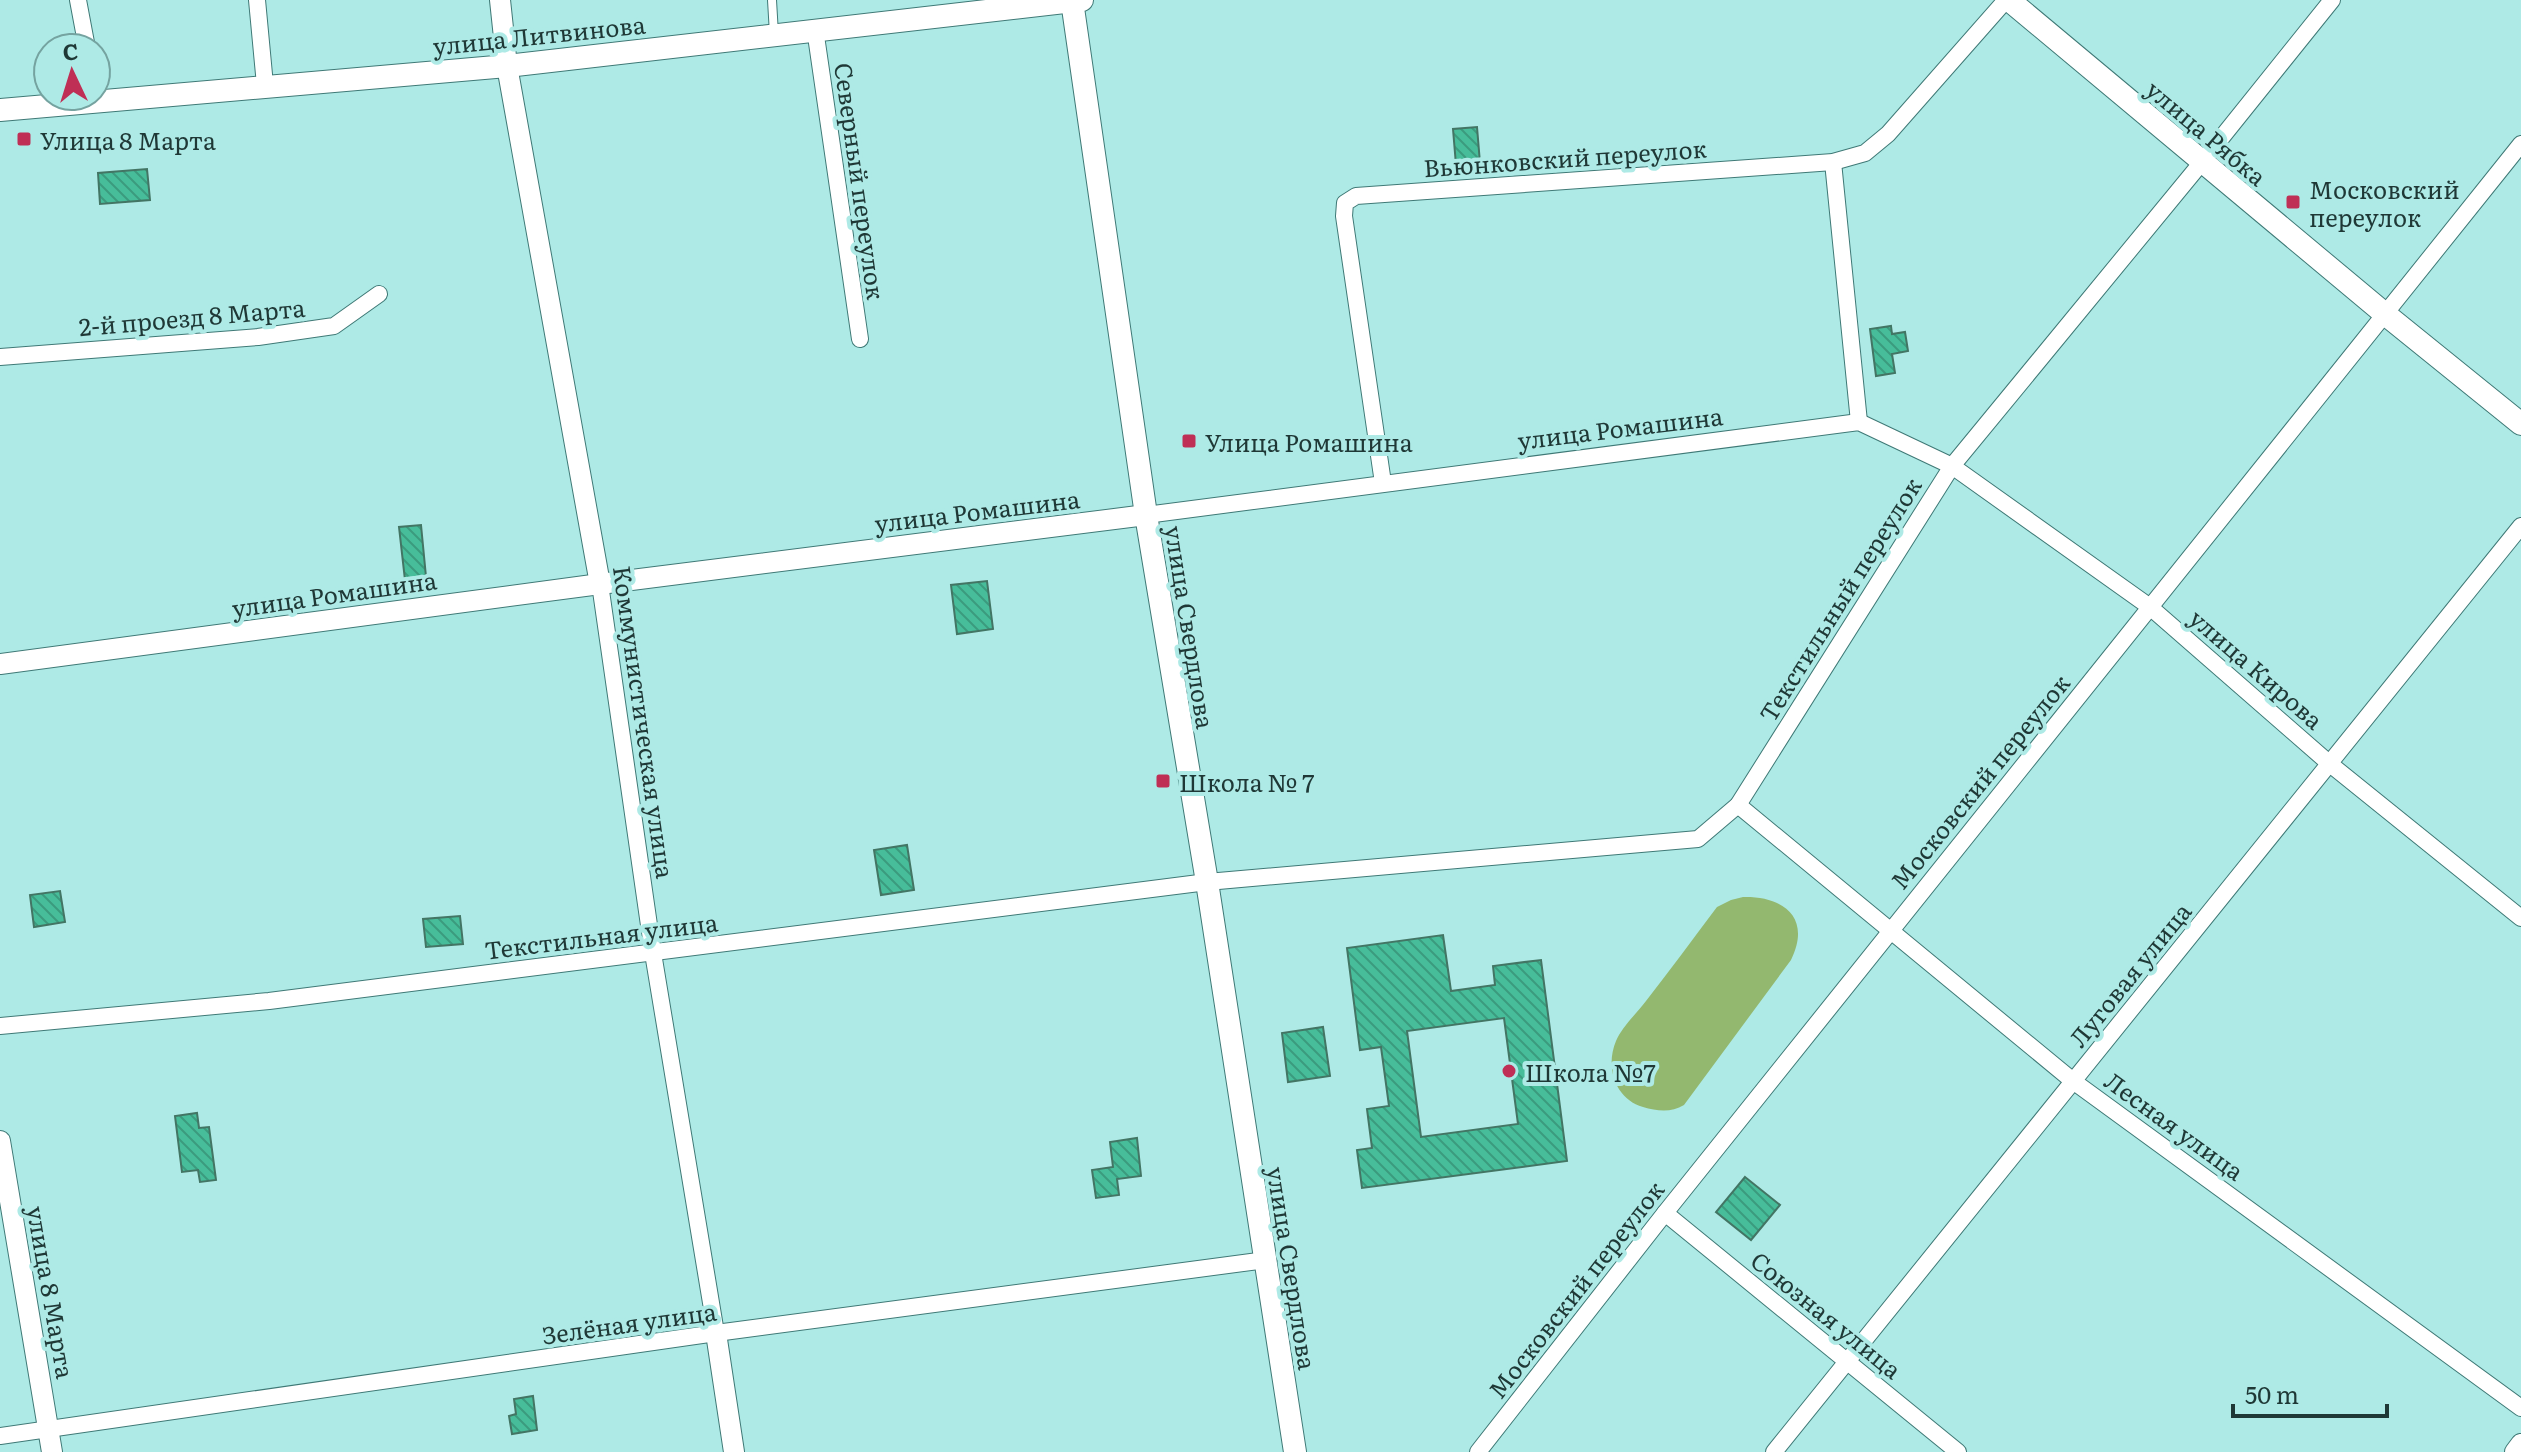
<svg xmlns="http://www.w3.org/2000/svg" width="2521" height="1452" font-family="Literata,serif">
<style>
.garden{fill:#93b86f}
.building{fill:url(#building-back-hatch);stroke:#437564;stroke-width:2;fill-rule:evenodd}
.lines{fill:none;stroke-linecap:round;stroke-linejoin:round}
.service-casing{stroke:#3f7976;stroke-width:10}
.minor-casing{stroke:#3f7976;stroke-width:18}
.tertiary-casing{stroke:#3f7976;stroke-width:22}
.secondary-casing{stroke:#3f7976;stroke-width:24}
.service{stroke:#fff;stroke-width:8}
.minor{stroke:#fff;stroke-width:16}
.tertiary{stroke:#fff;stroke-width:20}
.secondary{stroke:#fff;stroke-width:22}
.poi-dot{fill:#bf2f55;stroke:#aeeae6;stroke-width:3}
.labels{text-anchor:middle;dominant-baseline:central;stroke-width:8;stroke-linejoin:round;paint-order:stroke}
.street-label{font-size:24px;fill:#1f3836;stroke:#aeeae6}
.poi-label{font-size:24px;fill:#1f3836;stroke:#aeeae6;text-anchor:start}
</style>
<defs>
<pattern id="building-back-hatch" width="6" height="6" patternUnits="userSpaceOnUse" patternTransform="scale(2)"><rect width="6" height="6" fill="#47bd9a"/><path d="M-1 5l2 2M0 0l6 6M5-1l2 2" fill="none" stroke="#3b9b7e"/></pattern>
</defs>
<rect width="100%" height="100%" fill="#aeeae6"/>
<path class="garden" d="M 1743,897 C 1783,896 1812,917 1791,960 L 1684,1105 C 1671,1113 1657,1111 1643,1107 C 1615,1099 1605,1067 1616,1041 C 1622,1027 1636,1014 1646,1001 C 1670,970 1693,939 1717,907 L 1731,900 Z"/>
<g class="building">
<polygon points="1477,127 1480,163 1456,165 1453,129"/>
<polygon points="147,169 150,200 100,204 98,173"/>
<polygon points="1891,326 1892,334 1905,332 1908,351 1892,354 1895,373 1876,376 1870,329"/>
<polygon points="421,525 426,577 405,580 399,527"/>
<polygon points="987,581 993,629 957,634 951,585"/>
<polygon points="907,845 914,890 881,895 874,850"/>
<polygon points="60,891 65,922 34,927 30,895"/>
<polygon points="460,916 463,944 426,947 423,919"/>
<path d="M 1443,935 L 1451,991 L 1495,985 L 1493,966 L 1541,960 L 1567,1161 L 1362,1188 L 1357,1150 L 1372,1148 L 1367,1109 L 1389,1106 L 1381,1047 L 1360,1050 L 1347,948 ZM 1504,1018 L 1518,1124 L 1421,1137 L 1407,1031 Z"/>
<polygon points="1323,1027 1330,1076 1288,1082 1282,1033"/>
<polygon points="197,1113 199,1128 209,1127 216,1180 200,1182 198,1170 182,1172 175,1116"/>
<polygon points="1137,1138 1141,1176 1117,1179 1119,1195 1096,1198 1092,1170 1113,1167 1110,1142"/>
<polygon points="1745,1177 1780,1205 1751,1240 1716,1212"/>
<polygon points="533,1396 537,1430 512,1434 509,1416 516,1414 514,1399"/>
</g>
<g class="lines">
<g class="service-casing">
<polyline id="service" points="772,0 774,34"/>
</g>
<g class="minor-casing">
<g id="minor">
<polyline points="78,0 87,48"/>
<polyline points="257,0 265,85"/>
<polyline points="815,29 860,339"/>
<polyline points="1833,162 1859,422"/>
<polyline points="0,357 258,337 334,326 379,294"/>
<polyline points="1383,483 1344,216 1345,203 1356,196 1833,162 1865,153 1888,134 2006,0"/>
<polyline points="1146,515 1859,422 1952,466 2150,607 2330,764 2521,918"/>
<polyline points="600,584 653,953 716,1333"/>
<polyline points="1738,805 2073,1081 2521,1408"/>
<polyline points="0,1026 269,1001 1207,882 1698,839 1738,805 1952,466 2202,162 2332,0"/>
<polyline points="1665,1213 1958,1452"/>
<polyline points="0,1436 716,1333 1266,1260"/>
<polyline points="1478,1452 1665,1213 2521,144"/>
<polyline points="1774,1452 2521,526"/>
</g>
</g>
<g class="tertiary-casing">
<g id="tertiary">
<polyline points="500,0 507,66 600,584"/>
<polyline points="0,664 600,584 1146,515"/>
<polyline points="0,1141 52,1452"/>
<polyline points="716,1333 734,1452"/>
<polyline points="2515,1452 2521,1444"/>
</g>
</g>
<g class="secondary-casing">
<g id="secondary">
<polyline points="2009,0 2385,314 2521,424"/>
<polyline points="1072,1 1146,515 1207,882 1295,1452"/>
<polyline points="0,110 507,66 1082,0"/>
</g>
</g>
<use href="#service" class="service"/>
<use href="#minor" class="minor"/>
<use href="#tertiary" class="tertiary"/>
<use href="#secondary" class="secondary"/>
</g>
<g class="poi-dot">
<rect x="16" y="131" width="16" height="16" rx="4"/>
<rect x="2285" y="194" width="16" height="16" rx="4"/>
<rect x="1181" y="433" width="16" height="16" rx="4"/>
<rect x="1155" y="773" width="16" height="16" rx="4"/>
<circle cx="1509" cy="1071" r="8"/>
</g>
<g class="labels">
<g class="street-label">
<text transform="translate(539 34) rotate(-6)">улица Литвинова</text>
<text transform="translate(2207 132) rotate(40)">улица Рябка</text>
<text transform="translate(1565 157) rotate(-4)">Вьюнковский переулок</text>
<text transform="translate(861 181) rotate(82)">Северный переулок</text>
<text transform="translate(192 316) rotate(-5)">2-й проезд 8 Марта</text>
<text transform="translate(1620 427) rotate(-7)">улица Ромашина</text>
<text transform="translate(977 510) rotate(-7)">улица Ромашина</text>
<text transform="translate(334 593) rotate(-8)">улица Ромашина</text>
<text transform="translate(1839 599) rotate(-58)">Текстильный переулок</text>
<text transform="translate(1191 627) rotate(81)">улица Свердлова</text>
<text transform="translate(2257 668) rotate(41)">улица Кирова</text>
<text transform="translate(645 722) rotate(82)">Коммунистическая улица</text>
<text transform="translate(1979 781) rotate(-51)">Московский переулок</text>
<text transform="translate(601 935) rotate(-7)">Текстильная улица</text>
<text transform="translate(2129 974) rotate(-51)">Луговая улица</text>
<text transform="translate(2175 1125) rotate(36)">Лесная улица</text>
<text transform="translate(1293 1268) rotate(81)">улица Свердлова</text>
<text transform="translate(1575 1289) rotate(-52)">Московский переулок</text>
<text transform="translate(52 1292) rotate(80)">улица 8 Марта</text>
<text transform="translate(1827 1314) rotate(39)">Союзная улица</text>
<text transform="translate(629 1322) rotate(-8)">Зелёная улица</text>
</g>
<g class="poi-label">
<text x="40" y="139">Улица 8 Марта</text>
<text x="2309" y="188">Московский<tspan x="2309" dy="28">переулок</tspan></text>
<text x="1205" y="441">Улица Ромашина</text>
<text x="1179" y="781">Школа № 7</text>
<text x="1525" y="1071">Школа №7</text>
</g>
</g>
<g transform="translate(72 72) rotate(356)"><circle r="38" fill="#aeeae6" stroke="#75a3a0" stroke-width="2"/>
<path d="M0-6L14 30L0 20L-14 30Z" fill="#bf2f55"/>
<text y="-12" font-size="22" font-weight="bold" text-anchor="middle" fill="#1f3836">С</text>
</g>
<path d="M2233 1404v12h154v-12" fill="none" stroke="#1f3836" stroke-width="4"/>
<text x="2245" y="1404" font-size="24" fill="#1f3836" stroke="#aeeae6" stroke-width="6" paint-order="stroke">50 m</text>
</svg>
